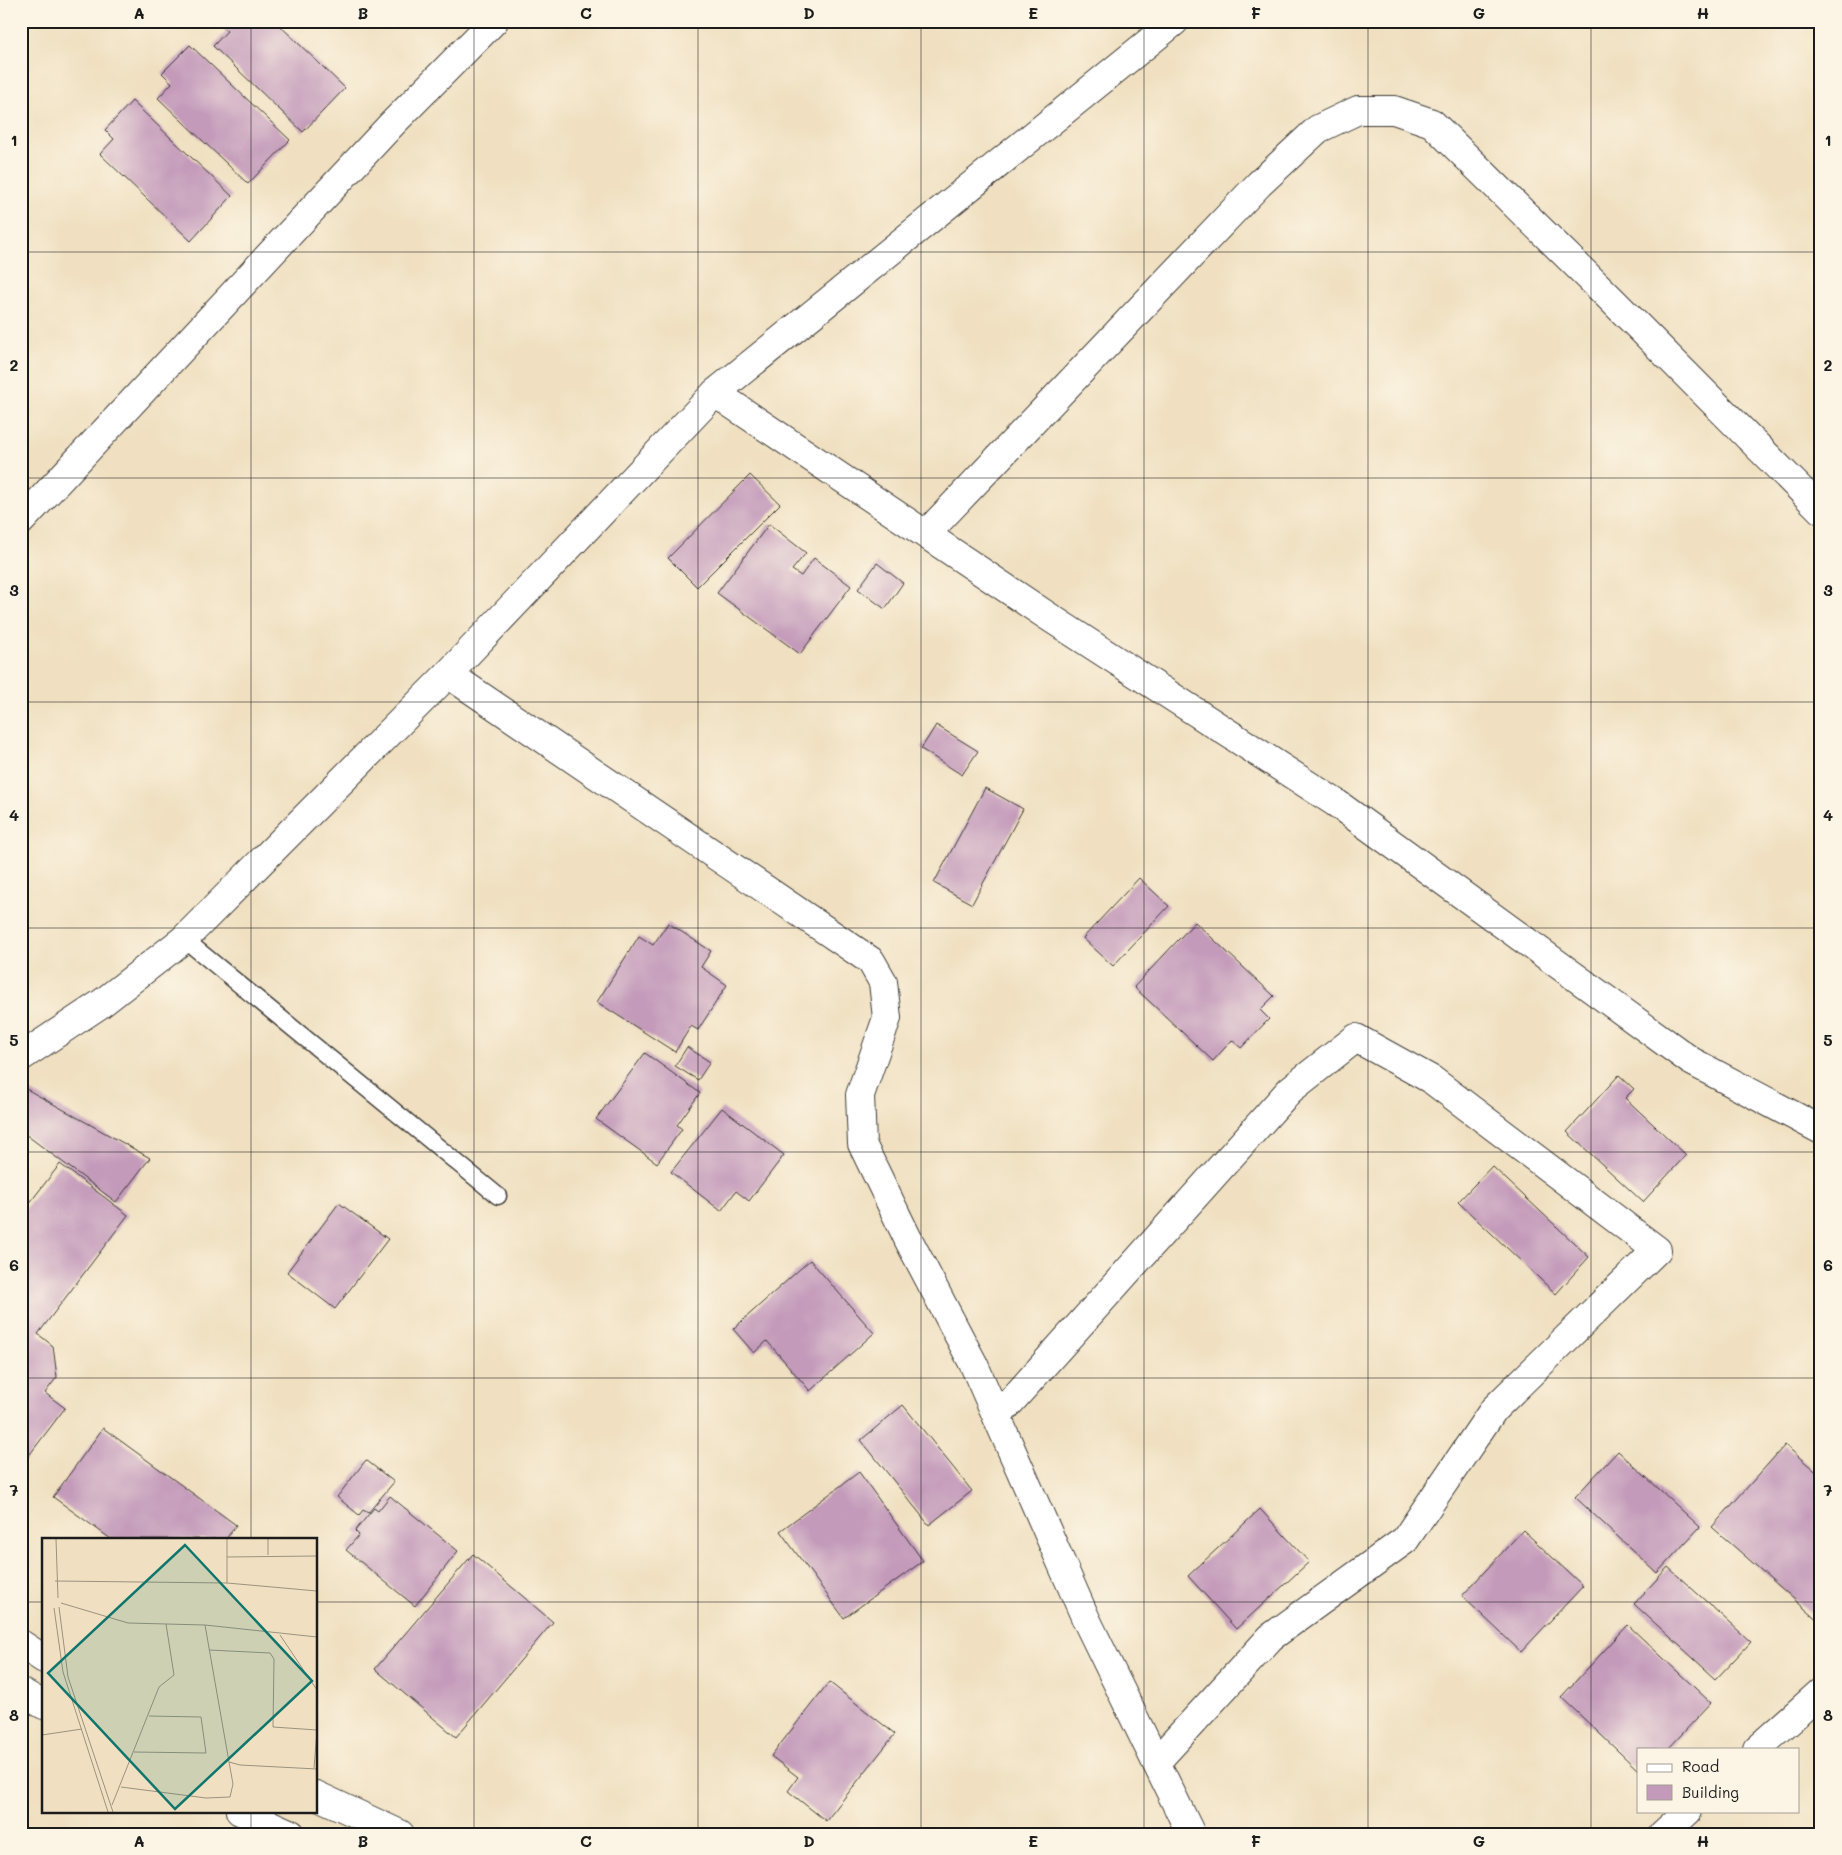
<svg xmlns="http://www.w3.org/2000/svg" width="1842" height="1855" font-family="Mali,sans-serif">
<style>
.building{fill:#c39aba}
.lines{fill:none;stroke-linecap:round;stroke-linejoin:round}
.service-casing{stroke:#3c3935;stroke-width:19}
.minor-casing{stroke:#3c3935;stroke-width:30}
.tertiary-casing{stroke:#3c3935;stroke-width:30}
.service{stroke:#fff;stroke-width:16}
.minor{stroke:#fff;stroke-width:28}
.tertiary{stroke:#fff;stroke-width:28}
.grid{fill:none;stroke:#1c1c1c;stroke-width:1;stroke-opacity:0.55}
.inset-road{fill:none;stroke:#9b927f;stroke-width:1}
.view{fill:#0f766e;fill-opacity:0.15;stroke:#0f766e;stroke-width:2.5}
.inset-edge{fill:none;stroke:#1c1c1c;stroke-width:2.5}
.neatline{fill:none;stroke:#1c1c1c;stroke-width:2}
.grid-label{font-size:16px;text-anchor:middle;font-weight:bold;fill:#1c1c1c}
</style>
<rect width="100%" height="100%" fill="#fcf5e5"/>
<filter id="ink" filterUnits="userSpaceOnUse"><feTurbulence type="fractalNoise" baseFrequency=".02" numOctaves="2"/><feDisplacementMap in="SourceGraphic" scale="10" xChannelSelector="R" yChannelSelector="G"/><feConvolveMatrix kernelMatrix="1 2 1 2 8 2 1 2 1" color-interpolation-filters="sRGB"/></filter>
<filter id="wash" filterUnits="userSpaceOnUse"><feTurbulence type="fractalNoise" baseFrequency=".0096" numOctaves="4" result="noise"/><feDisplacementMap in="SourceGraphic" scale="20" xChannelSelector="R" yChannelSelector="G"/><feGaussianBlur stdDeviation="1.12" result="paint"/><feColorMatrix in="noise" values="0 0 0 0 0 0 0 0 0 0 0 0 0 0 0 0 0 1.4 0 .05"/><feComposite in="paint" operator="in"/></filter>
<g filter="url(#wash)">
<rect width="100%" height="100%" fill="#f0e0c1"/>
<g id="blocks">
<g class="building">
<polygon points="218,21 275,21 345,88 303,132 213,46 227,31 217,22"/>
<polygon points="190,45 290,140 248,184 158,98 172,83 162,73"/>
<polygon points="132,101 232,196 191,241 100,154 114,139 105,130"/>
<polygon points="750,475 780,504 697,587 668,558"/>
<polygon points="769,524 806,553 792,570 801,576 814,558 851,586 800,654 717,593"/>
<polygon points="877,563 903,583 885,609 858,589"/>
<polygon points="936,725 978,751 962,775 921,749"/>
<polygon points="985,788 1023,809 972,904 934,883"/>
<polygon points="1139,878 1169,906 1113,966 1083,938"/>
<polygon points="1195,922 1274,996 1260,1010 1269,1019 1241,1048 1232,1040 1213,1061 1134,987"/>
<polygon points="668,923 711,951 701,967 727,985 698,1030 691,1026 675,1052 597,1002 639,936 653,945"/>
<polygon points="687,1047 710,1062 698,1080 675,1066"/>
<polygon points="645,1053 700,1093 677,1125 682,1129 657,1163 596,1119"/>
<polygon points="1619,1075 1634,1089 1625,1098 1686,1155 1643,1202 1567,1132"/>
<polygon points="21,1086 150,1158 116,1202 21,1131"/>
<polygon points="722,1108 784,1155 749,1201 736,1191 721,1211 671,1172"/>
<polygon points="60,1164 128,1215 38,1334 53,1346 57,1377 45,1393 65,1408 21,1466 21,1214"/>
<polygon points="1492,1166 1589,1257 1556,1294 1458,1202"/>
<polygon points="339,1203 388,1239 335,1309 287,1272"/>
<polygon points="810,1260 874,1333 810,1391 767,1341 754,1353 733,1329"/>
<polygon points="903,1405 972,1491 929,1525 861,1440"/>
<polygon points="103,1428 236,1525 226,1539 111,1539 53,1497"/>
<polygon points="1785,1445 1821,1476 1821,1623 1712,1527"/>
<polygon points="1618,1451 1700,1527 1657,1573 1575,1497"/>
<polygon points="366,1460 394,1482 368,1513 363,1510 359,1515 337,1497"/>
<polygon points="859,1472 923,1561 844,1618 780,1531"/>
<polygon points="390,1496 458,1551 415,1606 346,1550 359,1535 355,1531 374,1508 378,1511"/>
<polygon points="1260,1509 1309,1562 1236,1629 1188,1576"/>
<polygon points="1523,1530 1583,1586 1521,1652 1462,1596"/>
<polygon points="473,1554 553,1622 456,1737 375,1669"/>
<polygon points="1668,1567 1751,1642 1716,1679 1634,1604"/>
<polygon points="1628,1625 1711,1703 1668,1749 1638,1749 1638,1770 1561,1697"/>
<polygon points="829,1682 895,1734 826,1821 788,1791 798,1777 771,1756"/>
</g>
</g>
</g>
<g filter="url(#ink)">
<use href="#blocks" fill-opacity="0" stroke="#3c3935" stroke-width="1"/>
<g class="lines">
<g class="service-casing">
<polyline id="service" points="184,939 498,1196"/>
</g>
<g class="minor-casing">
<g id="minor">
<polyline points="715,393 1046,615 1336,803 1691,1061 1821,1130"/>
<polyline points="21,521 392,124 494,21"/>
<polyline points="926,534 1259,184 1318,129 1358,110 1394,110 1432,123 1610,298 1821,510"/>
<polyline points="448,674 871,961 883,982 887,1018 860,1095 862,1144 908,1239 974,1365 1086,1619 1191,1834"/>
<polyline points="21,1057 102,1003 184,939 448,674 715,393 1175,21"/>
<polyline points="997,1417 1290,1090 1356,1038 1432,1080 1657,1250 1494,1409 1405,1540 1271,1637 1156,1762"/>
<polyline points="1757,1749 1821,1692"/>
<polyline points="1663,1834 1688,1811"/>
</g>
</g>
<g class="tertiary-casing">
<g id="tertiary">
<polyline points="21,1644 44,1659"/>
<polyline points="21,1692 44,1705"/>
<polyline points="316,1795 400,1834"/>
<polyline points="240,1811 291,1834"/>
</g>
</g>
<use href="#service" class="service"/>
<use href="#minor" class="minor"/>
<use href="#tertiary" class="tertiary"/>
</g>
</g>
<path class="grid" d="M 251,21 L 251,1539M 474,21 L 474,1834M 698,21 L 698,1834M 921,21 L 921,1834M 1144,21 L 1144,1834M 1368,21 L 1368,1834M 1591,21 L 1591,1834M 21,252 L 1821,252M 21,478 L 1821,478M 21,702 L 1821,702M 21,928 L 1821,928M 21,1152 L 1821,1152M 21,1378 L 1821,1378M 21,1602 L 44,1602M 316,1602 L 1821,1602M 251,1811 L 251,1834"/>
<g transform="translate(42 1538)">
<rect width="275" height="275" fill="#f0e0c1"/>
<path class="inset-road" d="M 14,1 L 16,60M 226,17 L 226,1M 185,19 L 275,18M 13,43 L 185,45 L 275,53M 185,45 L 185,1M 19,65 L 86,85 L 163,87 L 275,99M 17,69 L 26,139 L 71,274M 12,70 L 21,134 L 66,274M 163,87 L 187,224 L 198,227 L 275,231M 238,97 L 275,152M 167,112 L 228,115 L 232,121 L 231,189 L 275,192M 0,197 L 40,191M 92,214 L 164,215 L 159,179 L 107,178M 272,230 L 275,193M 79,249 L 164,260 L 188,259 L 191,246 L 187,224M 70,267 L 117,149 L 132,137 L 124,86"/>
<path class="view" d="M 143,7 L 270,143 L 133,271 L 6,135 Z"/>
<rect width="275" height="275" class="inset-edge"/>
</g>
<rect width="1842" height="1855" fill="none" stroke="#fcf5e5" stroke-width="55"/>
<rect x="1637" y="1748" width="162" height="65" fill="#fcf5e5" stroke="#a29e95"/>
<rect x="1647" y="1764" width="25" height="8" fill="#ffffff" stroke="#a29e95"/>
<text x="1682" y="1772" font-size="15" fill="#1c1c1c">Road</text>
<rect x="1647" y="1785" width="25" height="15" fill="#c39aba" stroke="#a29e95"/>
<text x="1682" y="1798" font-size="15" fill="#1c1c1c">Building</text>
<rect x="28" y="28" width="1786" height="1800" class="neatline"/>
<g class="grid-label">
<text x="139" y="19">A</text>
<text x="363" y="19">B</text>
<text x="586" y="19">C</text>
<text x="809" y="19">D</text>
<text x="1033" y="19">E</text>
<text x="1256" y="19">F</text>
<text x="1479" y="19">G</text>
<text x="1703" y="19">H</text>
<text x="14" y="146">1</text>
<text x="1828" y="146">1</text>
<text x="14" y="371">2</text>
<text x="1828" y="371">2</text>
<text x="14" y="596">3</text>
<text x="1828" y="596">3</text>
<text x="14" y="821">4</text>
<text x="1828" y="821">4</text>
<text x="14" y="1046">5</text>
<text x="1828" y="1046">5</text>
<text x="14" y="1271">6</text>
<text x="1828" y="1271">6</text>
<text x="14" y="1496">7</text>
<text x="1828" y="1496">7</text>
<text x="14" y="1721">8</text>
<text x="1828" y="1721">8</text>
<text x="139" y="1847">A</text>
<text x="363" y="1847">B</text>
<text x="586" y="1847">C</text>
<text x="809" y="1847">D</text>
<text x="1033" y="1847">E</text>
<text x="1256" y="1847">F</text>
<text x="1479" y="1847">G</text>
<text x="1703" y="1847">H</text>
</g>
</svg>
